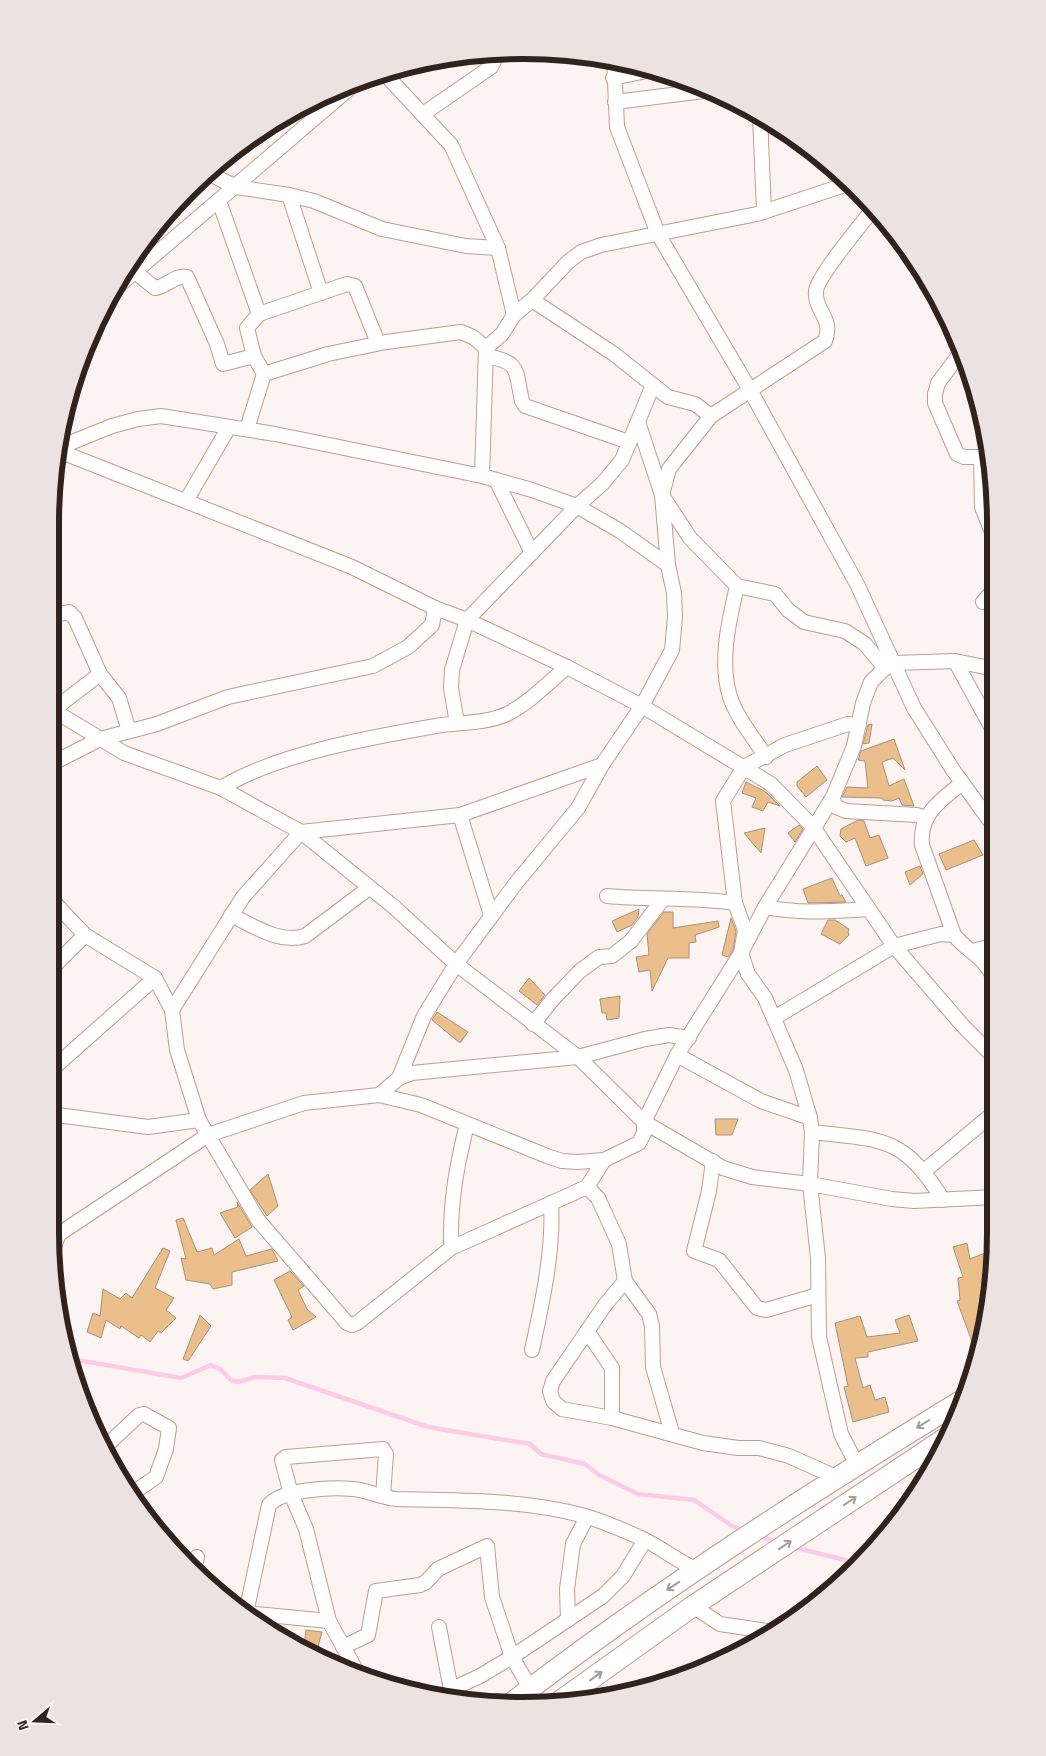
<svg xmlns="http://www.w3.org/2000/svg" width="1046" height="1756" font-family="'Titillium Web',sans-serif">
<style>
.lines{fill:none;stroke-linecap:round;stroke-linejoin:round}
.stream{stroke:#fdcbe8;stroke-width:4.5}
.building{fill:#ebbf8b;stroke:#a79178}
.minor-casing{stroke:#bf9d90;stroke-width:16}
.secondary-casing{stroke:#bf9d90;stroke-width:22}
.minor{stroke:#fff;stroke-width:14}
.secondary{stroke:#fff;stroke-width:20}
.oneway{stroke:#a29c9a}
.rim{fill:none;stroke:#30231e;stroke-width:6}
</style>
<rect width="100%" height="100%" fill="#fcf4f2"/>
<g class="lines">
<g class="stream">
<polyline points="71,1359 181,1378 211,1365 220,1369 231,1380 238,1382 255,1377 285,1378 428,1427 530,1444 541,1454 585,1464 599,1475 638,1494 694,1500 732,1526 745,1531"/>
<polyline points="760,1536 778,1543"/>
<polyline points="793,1547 857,1563"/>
</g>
</g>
<g class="building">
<polygon points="872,724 869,743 863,744 868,725"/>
<polygon points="894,739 905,770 893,758 882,762 889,786 904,779 914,806 902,805 899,798 892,801 883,800 882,798 842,797 847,787 868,788 865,761 858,760 861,751"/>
<polygon points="817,766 827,780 806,797 797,786 797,782"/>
<polygon points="746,782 766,792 780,806 768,802 763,811 752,807 756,798 742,793"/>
<polygon points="858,820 864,821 870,838 879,835 888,858 866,866 855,838 846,842 840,836 841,829"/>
<polygon points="799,825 803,829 795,842 788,833"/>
<polygon points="765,828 761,853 744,833"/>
<polygon points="974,840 983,855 946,870 939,854"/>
<polygon points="920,866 923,874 910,885 905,872"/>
<polygon points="832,878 840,896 842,895 846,902 808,903 803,889"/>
<polygon points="639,909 638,917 632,925 617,932 612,921"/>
<polygon points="664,912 673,912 673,928 718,921 719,927 695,935 696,942 689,943 689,958 668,958 652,991 650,970 639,972 636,957 649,955 647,934"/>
<polygon points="731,918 736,931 733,950 728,957 722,955"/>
<polygon points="828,920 835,920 849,929 848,932 849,935 840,944 821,934"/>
<polygon points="529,978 545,995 537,1005 519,991"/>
<polygon points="620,996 619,1018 607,1020 606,1013 602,1013 600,999"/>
<polygon points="437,1012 468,1032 460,1043 432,1020"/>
<polygon points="715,1119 738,1119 732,1135 716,1135"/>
<polygon points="268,1174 278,1206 267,1216 250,1190"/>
<polygon points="237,1202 252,1227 235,1238 220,1213 238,1207"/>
<polygon points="183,1218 197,1252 212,1248 214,1255 239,1239 246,1256 272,1249 278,1261 232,1272 232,1285 213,1289 210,1284 186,1280 181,1258 186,1259 176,1220"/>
<polygon points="967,1243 970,1259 985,1253 993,1275 977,1355 957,1301 960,1300 958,1278 963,1277 953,1247"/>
<polygon points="163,1248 170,1251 155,1288 174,1298 166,1310 176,1318 161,1333 158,1331 150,1342 141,1335 139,1338 121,1326 120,1329 106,1320 101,1338 87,1332 93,1313 100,1316 103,1289 120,1299 126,1293 132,1298"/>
<polygon points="290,1271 304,1286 298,1290 307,1309 316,1317 293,1330 288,1320 292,1317 274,1280"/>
<polygon points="200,1315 211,1326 188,1361 183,1359"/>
<polygon points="909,1315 918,1341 868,1352 868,1357 855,1358 863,1388 870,1385 875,1400 885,1397 889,1412 853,1422 844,1387 848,1386 835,1323 860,1316 867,1337 900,1333 895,1320"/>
<polygon points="306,1630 322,1632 318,1647 310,1649 304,1646"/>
</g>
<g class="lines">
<g class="minor-casing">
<g id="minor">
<polyline points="614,59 617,127 658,234 750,390 857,584 914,708 953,770 995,828"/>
<polyline points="384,73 451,145 498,248 514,315"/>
<polyline points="613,78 651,70"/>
<polyline points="615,102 712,90"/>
<polyline points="423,114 491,67 494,61 492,53"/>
<polyline points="760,116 764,212"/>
<polyline points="208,173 236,187 289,195 314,201 382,229 466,246 498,248"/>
<polyline points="289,195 321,293"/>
<polyline points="219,201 259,314"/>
<path d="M 135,272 L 155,288 C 166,287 176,274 187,277 L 217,344 L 223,364 L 254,356"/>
<polyline points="116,288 357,82"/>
<polyline points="532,300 614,354 668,397 695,404 711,416"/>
<polyline points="962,351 938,383 935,394 935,403 957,454 964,457 988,457"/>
<path d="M 486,356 C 521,362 515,370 522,401 L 525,406 L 629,442"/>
<polyline points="264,374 328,354 386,342 461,332 473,337 486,348"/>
<polyline points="638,422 662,495 690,538 737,586 775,594 788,610 804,622 845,631 865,644 885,668"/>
<polyline points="247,429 264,374 254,356 247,328 259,314 347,284 355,286 378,343"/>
<polyline points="60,447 112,426 138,419 161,416 275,434 482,476 532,490 577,506 620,531 668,565"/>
<polyline points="59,451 352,567 435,608 467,620 567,667 642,706 771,784 813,827 894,946 964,1027 995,1058"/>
<polyline points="981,457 982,507 995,540"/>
<polyline points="482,476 486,348 502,334 514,315 532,300 568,262 581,252 601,245 757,214 851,183"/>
<polyline points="496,480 532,553"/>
<polyline points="186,501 229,427"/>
<path d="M 737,586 C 729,621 719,661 730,697 C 737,718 754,738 766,757"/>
<polyline points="983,602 995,589"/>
<polyline points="51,616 69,612 75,618 100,674 119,698 129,731"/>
<polyline points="993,647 995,646"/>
<polyline points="955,661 995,734"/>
<polyline points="51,709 124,753 221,788 301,832 394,907 456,964 578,1057 644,1122 723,1168 752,1177 810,1184 892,1199 914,1201 995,1197"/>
<polyline points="53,710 100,674"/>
<polyline points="457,723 451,688 452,670 467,620 577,506 602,484 622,460 653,385"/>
<polyline points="51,764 100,739 157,724 228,697 373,666 408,647 432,625 435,608"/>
<path d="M 221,788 C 276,754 372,737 436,726 C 459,722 485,724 507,714 C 529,703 548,683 567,667"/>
<polyline points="833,797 834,806 846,811 917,815 925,818"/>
<polyline points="460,815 491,915"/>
<path d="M 607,896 C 650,900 692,897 735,903"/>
<polyline points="50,898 85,935 155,978 172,1010 177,1050 199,1120 258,1220 347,1323 352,1325 357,1323 451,1248 587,1187 604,1160"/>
<path d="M 765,907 C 800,914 833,911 869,909"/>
<path d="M 231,915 C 254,926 279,944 305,936 L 369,888"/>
<path d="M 954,935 C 971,955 982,954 995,980"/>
<polyline points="973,951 995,945"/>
<polyline points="50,970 85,935"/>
<path d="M 172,1010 L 243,897 L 301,832 L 460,815 L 602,765 L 642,706 L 672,650 L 675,617 L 674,593 L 668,565 L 662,495 L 669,469 L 711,416 L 825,341 C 834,318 814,311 816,291 C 818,275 862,224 873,209"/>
<path d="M 774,1018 L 894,946 L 941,934 L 954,935 L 922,845 C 919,814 940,801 962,783"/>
<polyline points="533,1024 553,999 580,971 599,957 612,956 631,941 663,899"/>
<polyline points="677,1055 761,1101 810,1118"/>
<polyline points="50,1071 155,978"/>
<polyline points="399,1078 424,1016 456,964 516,883 578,808 602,765"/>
<polyline points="379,1095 399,1078 412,1073 578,1057 645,1039 669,1035 689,1038"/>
<polyline points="50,1114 148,1127 199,1120"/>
<path d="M 812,1132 C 881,1140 903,1135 943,1200"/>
<polyline points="713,1161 709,1191 694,1251 719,1260 757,1308 766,1310 818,1295"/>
<polyline points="923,1172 995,1112"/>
<polyline points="587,1187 598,1198 619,1244 625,1281 649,1314 652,1326 653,1367 672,1433"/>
<polyline points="50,1214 59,1234"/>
<path d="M 451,1248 C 450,1202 456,1169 467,1124"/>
<polyline points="53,1249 59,1234 208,1135 304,1103 379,1095 421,1105 547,1156 562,1161 577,1162 604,1160 639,1143 644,1133 644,1122 677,1055 741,953 765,907 833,797 854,746 863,703 871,682 885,668 894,663 955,661 995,669"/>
<polyline points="625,1281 605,1305 553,1381 550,1391 553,1401 562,1409 612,1418 703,1443 738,1448 759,1448 789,1456 838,1478"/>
<polyline points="587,1331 612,1368 612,1418"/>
<path d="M 532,1350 C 542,1304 554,1250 551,1203"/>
<polyline points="107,1445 139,1415 144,1414 169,1428 166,1449 156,1477 133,1493"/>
<polyline points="857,1465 841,1434 819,1337 818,1258 810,1184 812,1132 810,1118 796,1070 765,998 748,974 741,953 745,930 735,903 723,801 744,767 785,745 848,724 859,725"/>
<polyline points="192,1563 196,1561 197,1557"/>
<polyline points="693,1606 720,1624 767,1631"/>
<path d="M 246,1613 L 269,1505 C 282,1489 333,1487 353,1489 C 367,1490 382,1498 397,1499 C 461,1501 522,1499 585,1516 C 604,1522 626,1531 645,1540 C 663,1549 679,1562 697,1570"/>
<polyline points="246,1613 329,1621"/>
<polyline points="568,1620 567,1589 573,1544 587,1517"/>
<polyline points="439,1627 452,1695"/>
<polyline points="343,1647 368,1635 376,1591 420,1585 426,1582 438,1569 487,1546 492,1597 512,1657 530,1688"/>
<polyline points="356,1670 329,1621 306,1529 291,1494 282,1460 286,1457 383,1449 386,1454 383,1496"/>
<polyline points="450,1690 480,1676 512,1657 603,1596 623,1576 645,1540"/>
</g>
</g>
<g class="secondary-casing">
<g id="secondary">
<path d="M 514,1701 C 657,1591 810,1493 964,1399"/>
<polyline points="556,1704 693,1606 944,1439"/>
</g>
</g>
<use href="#minor" class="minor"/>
<use href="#secondary" class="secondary"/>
</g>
<defs><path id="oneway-shaft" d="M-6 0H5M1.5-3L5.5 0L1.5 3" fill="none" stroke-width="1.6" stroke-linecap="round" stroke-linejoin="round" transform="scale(1.25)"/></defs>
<g class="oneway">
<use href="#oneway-shaft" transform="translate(923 1424) rotate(148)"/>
<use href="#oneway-shaft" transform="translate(850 1501) rotate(-34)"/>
<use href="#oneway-shaft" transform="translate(785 1545) rotate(-34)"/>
<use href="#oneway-shaft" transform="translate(673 1586) rotate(147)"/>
<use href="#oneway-shaft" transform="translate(596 1676) rotate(-36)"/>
</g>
<path d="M0 0H1046V1756H0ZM523 59H523A464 464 0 0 1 987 523V1233A464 464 0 0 1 523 1697H523A464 464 0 0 1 59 1233V523A464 464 0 0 1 523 59Z" fill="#ece3e1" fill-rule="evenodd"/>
<path class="rim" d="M523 59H523A464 464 0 0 1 987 523V1233A464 464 0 0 1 523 1697H523A464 464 0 0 1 59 1233V523A464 464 0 0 1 523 59Z"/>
<g transform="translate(35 1721) rotate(251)" stroke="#fcf4f2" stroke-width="4" paint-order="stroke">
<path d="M0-4L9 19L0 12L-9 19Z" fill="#30231e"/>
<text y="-8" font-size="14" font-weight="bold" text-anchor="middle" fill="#30231e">N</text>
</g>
</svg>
